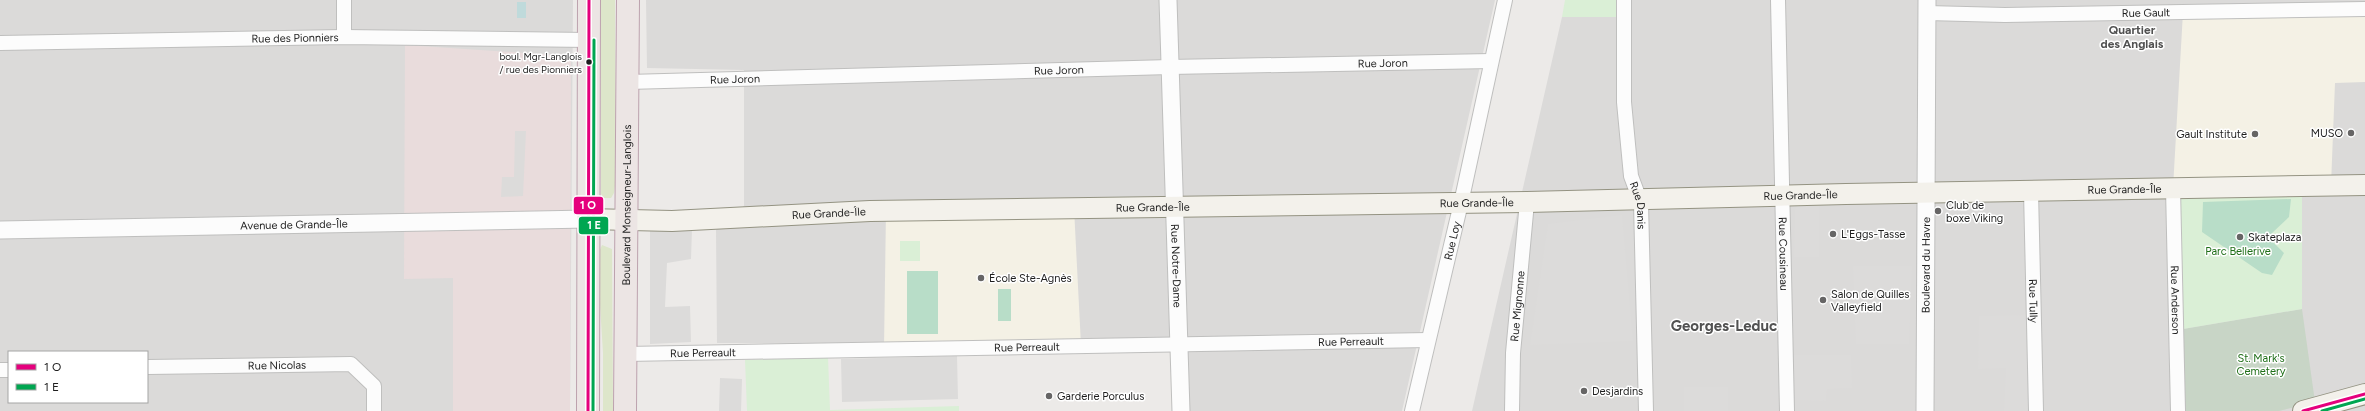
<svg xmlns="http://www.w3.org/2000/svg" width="2365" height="411" font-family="Figtree,sans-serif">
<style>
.residential{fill:#dbdad9;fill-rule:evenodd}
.commercial{fill:#e9dcdc}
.education{fill:#f4f1e5}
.grass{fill:#dde6ca}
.cemetery{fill:#c8d5c6}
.park{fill:#daefd6}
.pitch{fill:#b8ddc8}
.parking{fill:#dcdbda}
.water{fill:#bfdadb}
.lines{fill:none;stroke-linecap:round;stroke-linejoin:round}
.minor-casing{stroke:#bfbfbe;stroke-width:16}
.tertiary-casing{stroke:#bfbfbe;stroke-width:19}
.secondary-casing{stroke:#949382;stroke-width:22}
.trunk-casing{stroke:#bda2ae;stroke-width:24}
.minor{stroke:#fcfcfc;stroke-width:14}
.tertiary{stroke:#fcfcfc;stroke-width:17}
.secondary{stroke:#f3f1eb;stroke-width:20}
.trunk{stroke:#ece5e4;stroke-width:22}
.bus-1-casing{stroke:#fff;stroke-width:6}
.bus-2-casing{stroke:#fff;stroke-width:6}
.bus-1{stroke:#e5007d;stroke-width:3}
.bus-2{stroke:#00a651;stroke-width:3}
.bus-dot{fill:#1e1e1e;stroke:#fff;stroke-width:1.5}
.poi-dot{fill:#666565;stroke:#fff;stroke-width:1.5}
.labels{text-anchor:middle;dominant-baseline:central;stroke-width:3;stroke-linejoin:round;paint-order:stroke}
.bus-label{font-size:10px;fill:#1e1e1e;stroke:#fff;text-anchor:end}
.street-label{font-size:11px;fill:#1e1e1e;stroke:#fff}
.poi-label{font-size:11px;fill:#1e1e1e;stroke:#fff;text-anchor:start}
.park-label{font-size:11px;fill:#206f19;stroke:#fff}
.neighbourhood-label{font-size:12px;font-weight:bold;fill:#515151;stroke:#fff}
.district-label{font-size:15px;font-weight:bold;fill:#515151;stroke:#fff}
.line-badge{stroke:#fff;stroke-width:1.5}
.badge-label{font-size:11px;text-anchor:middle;font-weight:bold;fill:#fff}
</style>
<rect width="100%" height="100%" fill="#eceae8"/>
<g class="residential">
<path d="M 0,0 L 573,0 L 570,411 L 0,411 ZM 9,352 L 147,352 L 147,402 L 9,402 Z"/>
<polygon points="646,0 1495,0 1402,411 1176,411 1179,342 717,343 716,230 744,206 744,70 647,68"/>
<polygon points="1618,0 2365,0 2365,411 1472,411 1562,17 1616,17"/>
</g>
<polygon class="commercial" points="405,45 571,56 570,411 453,411 453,278 404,279"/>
<g class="education">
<polygon points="2365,9 2365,82 2335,83 2331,185 2173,188 2183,12"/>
<polygon points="1074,208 1081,345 884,348 886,211"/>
</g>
<g class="grass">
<polygon points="601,0 615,0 616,179 614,193 611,198 604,198 601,194"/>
<polygon points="602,245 612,249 613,411 603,411 603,353 597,257"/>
</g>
<polygon class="cemetery" points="2302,309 2315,402 2279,411 2179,411 2177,330"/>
<g class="park">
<polygon points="1565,0 1618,0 1616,17 1562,17"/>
<polygon points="2302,186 2302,309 2177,330 2173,188"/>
<rect x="900" y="241" width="20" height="20"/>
<polygon points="828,357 830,410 959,406 959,411 747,411 745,360"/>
</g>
<g class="pitch">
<polygon points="2291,199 2289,217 2271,234 2271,240 2284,253 2272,275 2262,273 2202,232 2203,202"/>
<rect x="907" y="271" width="31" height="63"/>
<rect x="998" y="289" width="13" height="32"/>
</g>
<g class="parking">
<polygon points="515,131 526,131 523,196 501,197 502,177 514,177"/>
<polygon points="1819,205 1819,257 1794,257 1795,209 1798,206"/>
<polygon points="1622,215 1633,341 1530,345 1548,224"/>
<polygon points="692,229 691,259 667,263 665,307 690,306 691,342 650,344 650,230"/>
<polygon points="1853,266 1912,266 1909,344 1856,344"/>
<polygon points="2034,315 2036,411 2004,411 2006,368 1978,369 1979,316"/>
<polygon points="1792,355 1851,355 1852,388 1827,389 1826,401 1794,400"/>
<polygon points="957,356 958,399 842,402 841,359"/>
<polygon points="720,378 742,379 741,411 719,411"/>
<rect x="1684" y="387" width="44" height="24"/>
</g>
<rect class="water" x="517" y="2" width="9" height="16"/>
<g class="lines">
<g class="minor-casing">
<g id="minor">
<polyline points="344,0 344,37"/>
<path id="s1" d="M 1624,0 L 1624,102 L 1631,176 L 1641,203 L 1646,411"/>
<path id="s2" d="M 1778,0 L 1787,411"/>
<path id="s3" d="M 1927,13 L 2005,15 L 2365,9"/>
<path id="s4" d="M 0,43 L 344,37 L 589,40"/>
<path id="s5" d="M 628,82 L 1170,67 L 1491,61"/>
<path id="s6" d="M 2173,188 L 2178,411"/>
<path id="s7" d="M 2031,191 L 2036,411"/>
<path id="s8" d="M 626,354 L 1428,340"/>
<path id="s9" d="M 147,367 L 351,364 L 374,386 L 374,411"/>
<polyline points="0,370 9,370"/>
<path id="s10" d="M 1412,411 L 1461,203 L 1505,0"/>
<path id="s11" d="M 1512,411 L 1513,353 L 1527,202"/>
</g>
</g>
<g class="tertiary-casing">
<g id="tertiary">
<path id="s12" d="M 1168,0 L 1181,411"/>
<path id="s13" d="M 0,230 L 588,219"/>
<path id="s14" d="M 1925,411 L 1927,0"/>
</g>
</g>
<g class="secondary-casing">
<g id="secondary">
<path id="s15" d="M 588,219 L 672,221 L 870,211 L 1527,202 L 1846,194 L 2365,185"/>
<polyline points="2303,411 2365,394"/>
</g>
</g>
<g class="trunk-casing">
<g id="trunk">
<polyline points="588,411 589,0"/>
<path id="s16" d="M 625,411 L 628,0"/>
</g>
</g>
<use href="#minor" class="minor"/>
<use href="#tertiary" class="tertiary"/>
<use href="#secondary" class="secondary"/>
<use href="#trunk" class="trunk"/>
<g class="bus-1-casing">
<g id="bus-1">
<polyline points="588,411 589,0"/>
<polyline points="2303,411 2365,394"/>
</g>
</g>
<g class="bus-2-casing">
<g id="bus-2">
<polyline points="593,411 594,40"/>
<polyline points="2322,411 2365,399"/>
</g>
</g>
<use href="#bus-1" class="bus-1"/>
<use href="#bus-2" class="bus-2"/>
</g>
<circle class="bus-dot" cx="589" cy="62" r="3.5"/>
<g class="poi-dot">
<circle cx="2351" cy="133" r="4"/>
<circle cx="2255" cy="134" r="4"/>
<circle cx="1938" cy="211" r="4"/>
<circle cx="1833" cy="234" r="4"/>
<circle cx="2240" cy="237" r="4"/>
<circle cx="981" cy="278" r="4"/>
<circle cx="1823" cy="300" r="4"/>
<circle cx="1584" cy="391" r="4"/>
<circle cx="1049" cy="396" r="4"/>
</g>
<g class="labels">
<g class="bus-label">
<text x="582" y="56">boul. Mgr-Langlois<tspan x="582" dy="13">/ rue des Pionniers</tspan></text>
</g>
<g class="street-label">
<text stroke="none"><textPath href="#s3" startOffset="219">Rue Gault</textPath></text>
<text stroke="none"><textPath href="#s4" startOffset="295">Rue des Pionniers</textPath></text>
<text stroke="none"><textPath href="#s5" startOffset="755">Rue Joron</textPath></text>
<text stroke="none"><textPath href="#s5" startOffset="431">Rue Joron</textPath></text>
<text stroke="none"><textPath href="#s5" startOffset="107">Rue Joron</textPath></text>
<text stroke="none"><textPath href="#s15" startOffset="1537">Rue Grande-Île</textPath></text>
<text stroke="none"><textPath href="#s15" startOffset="1213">Rue Grande-Île</textPath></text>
<text stroke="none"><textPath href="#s15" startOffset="889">Rue Grande-Île</textPath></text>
<text stroke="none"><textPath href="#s1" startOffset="207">Rue Danis</textPath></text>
<text stroke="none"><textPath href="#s16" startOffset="206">Boulevard Monseigneur-Langlois</textPath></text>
<text stroke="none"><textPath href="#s15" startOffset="565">Rue Grande-Île</textPath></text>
<text stroke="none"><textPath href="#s15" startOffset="241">Rue Grande-Île</textPath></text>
<text stroke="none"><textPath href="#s13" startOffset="294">Avenue de Grande-Île</textPath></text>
<text stroke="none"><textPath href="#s10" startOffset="175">Rue Loy</textPath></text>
<text stroke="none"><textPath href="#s2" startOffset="254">Rue Cousineau</textPath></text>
<text stroke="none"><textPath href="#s12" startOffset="266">Rue Notre-Dame</textPath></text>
<text stroke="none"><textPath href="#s14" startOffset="146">Boulevard du Havre</textPath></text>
<text stroke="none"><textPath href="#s6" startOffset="112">Rue Anderson</textPath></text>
<text stroke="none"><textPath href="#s7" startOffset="110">Rue Tully</textPath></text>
<text stroke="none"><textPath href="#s11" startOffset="105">Rue Mignonne</textPath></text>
<text stroke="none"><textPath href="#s8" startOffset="725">Rue Perreault</textPath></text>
<text stroke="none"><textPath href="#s8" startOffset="401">Rue Perreault</textPath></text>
<text stroke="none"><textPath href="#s8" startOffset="77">Rue Perreault</textPath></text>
<text stroke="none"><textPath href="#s9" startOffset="130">Rue Nicolas</textPath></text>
</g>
<g class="poi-label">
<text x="2343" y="133" text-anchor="end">MUSO</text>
<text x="2247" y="134" text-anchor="end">Gault Institute</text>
<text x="1946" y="205">Club de<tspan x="1946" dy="13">boxe Viking</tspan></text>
<text x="1841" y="234">L'Eggs-Tasse</text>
<text x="2248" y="237">Skateplaza</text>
<text x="989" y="278">École Ste-Agnès</text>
<text x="1831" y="294">Salon de Quilles<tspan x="1831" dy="13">Valleyfield</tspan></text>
<text x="1592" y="391">Desjardins</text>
<text x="1057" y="396">Garderie Porculus</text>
</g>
<g class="park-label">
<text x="2238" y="251">Parc Bellerive</text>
<text x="2261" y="358">St. Mark's<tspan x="2261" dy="13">Cemetery</tspan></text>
</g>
<g class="neighbourhood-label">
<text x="2132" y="30">Quartier<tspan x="2132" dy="14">des Anglais</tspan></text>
</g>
<g class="district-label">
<text x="1724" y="326">Georges-Leduc</text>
</g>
</g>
<g class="line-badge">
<rect x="573" y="196" width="31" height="19" rx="4" fill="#e5007d"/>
<rect x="578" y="216" width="31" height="19" rx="4" fill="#00a651"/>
</g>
<g class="badge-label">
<text x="588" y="209">1 O</text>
<text x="594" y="229">1 E</text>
</g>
<rect x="8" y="351" width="140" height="52" fill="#ffffff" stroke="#a5a5a5"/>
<rect x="16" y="364" width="20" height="6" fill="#e5007d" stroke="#a5a5a5"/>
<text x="44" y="371" font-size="12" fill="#1e1e1e">1 O</text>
<rect x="16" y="384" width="20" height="6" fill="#00a651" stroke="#a5a5a5"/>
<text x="44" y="391" font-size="12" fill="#1e1e1e">1 E</text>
</svg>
